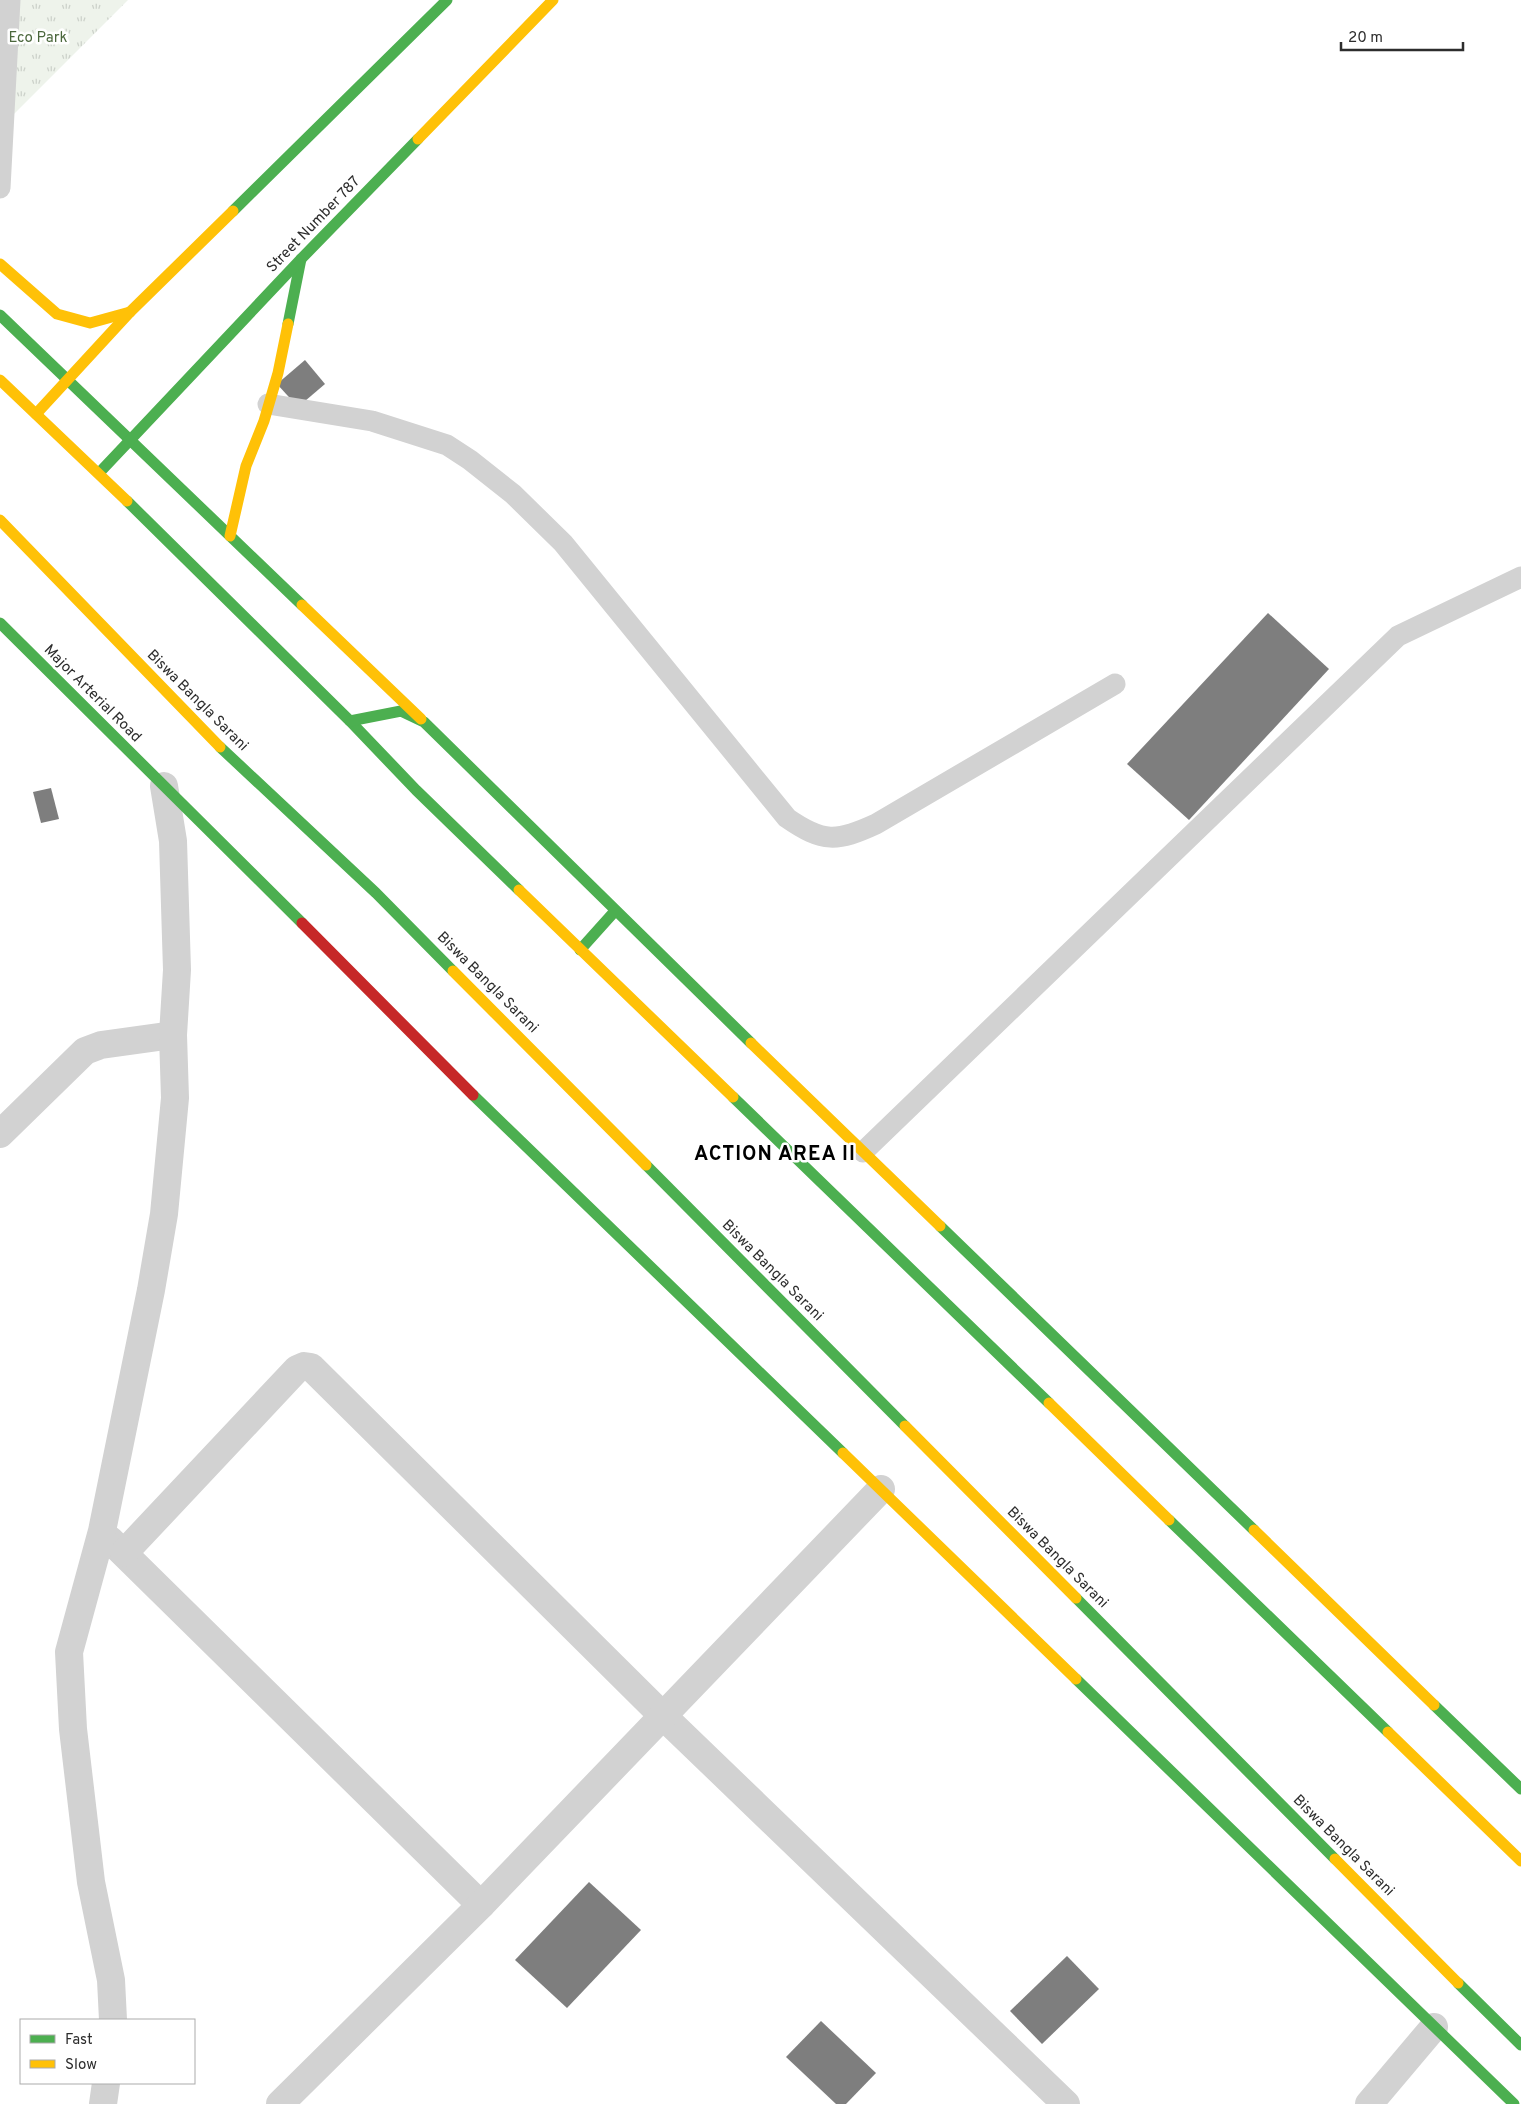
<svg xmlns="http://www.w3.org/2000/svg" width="1521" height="2104" font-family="Overpass,sans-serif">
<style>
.park{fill:url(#park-tufts)}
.building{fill:#7e7e7e}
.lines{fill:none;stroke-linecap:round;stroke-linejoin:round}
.lane{stroke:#d2d2d2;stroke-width:21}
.street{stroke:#d2d2d2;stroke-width:28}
.fast{stroke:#4caf50;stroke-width:11}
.slow{stroke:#ffc107;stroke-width:11}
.jam{stroke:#c62828;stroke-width:11}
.labels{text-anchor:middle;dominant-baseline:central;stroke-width:5;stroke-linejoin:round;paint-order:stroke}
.park-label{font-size:15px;fill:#4b673c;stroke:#fff}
.street-label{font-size:15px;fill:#2d2d2d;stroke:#fff}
.district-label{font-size:20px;font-weight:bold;letter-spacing:1px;fill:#000;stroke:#fff}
</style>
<defs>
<pattern id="park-tufts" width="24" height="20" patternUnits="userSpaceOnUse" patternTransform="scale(1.25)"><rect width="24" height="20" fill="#eef3eb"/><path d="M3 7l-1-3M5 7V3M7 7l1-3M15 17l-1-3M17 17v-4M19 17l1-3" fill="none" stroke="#ccd1ca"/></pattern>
</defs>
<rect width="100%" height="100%" fill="#fff"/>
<polygon class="park" points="0,0 128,0 0,128"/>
<g class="building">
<polygon points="305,360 325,384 298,407 277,384"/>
<polygon points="1268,613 1329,669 1189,820 1127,764"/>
<polygon points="51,788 59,819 41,823 33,792"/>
<polygon points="589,1882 641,1930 567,2008 515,1960"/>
<polygon points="1067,1956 1099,1989 1042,2044 1010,2011"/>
<polygon points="821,2021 876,2073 846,2104 836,2104 786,2057"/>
</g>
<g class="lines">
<g class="lane">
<polyline points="0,188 10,0"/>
<path d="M 268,404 L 372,421 L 447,445 L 470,460 L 513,494 L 563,543 L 787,818 C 823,843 837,842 876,824 L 1115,684"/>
<polyline points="863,1152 1398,636 1521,577"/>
</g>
<g class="street">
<polyline points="0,1134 85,1051 101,1045 173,1035"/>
<polyline points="110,1540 481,1905"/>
<polyline points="124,1553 297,1369 304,1366 311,1367 663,1716 1066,2104"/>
<polyline points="113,2020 111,1980 91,1882 73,1729 69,1652 102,1531 151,1290 164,1214 175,1098 173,1035 177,970 173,841 164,786"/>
<polyline points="103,2104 106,2083"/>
<polyline points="280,2104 481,1905 881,1489"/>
<polyline points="1369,2104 1434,2027"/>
</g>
<g class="fast">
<polyline points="233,211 447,0"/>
<polyline points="0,315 302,605"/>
<polyline points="288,324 301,259"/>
<polyline points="99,473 301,259 418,139"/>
<polyline points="127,501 350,721 416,790 519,890"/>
<polyline points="0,623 302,923"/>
<polyline points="350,721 401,711 424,722 751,1043"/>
<polyline points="220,747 376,893 453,971"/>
<polyline points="580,950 615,911"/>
<polyline points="473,1095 843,1453"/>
<polyline points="733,1097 1049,1403"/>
<polyline points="646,1165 905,1426"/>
<polyline points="940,1226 1254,1530"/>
<polyline points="1169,1520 1388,1732"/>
<polyline points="1076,1598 1335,1859"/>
<polyline points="1076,1679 1514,2104"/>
<polyline points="1434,1705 1521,1789"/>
<polyline points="1458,1983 1521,2045"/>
</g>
<g class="slow">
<polyline points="418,139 553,0"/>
<polyline points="0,264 57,314 90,323 130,312"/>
<polyline points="0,380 127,501"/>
<polyline points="36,414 130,312 233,211"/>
<polyline points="0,520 220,747"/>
<polyline points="230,536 246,466 264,421 278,373 288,324"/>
<polyline points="302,605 421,719"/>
<polyline points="519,890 733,1097"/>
<polyline points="453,971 646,1165"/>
<polyline points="751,1043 940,1226"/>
<polyline points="1049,1403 1169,1520"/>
<polyline points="905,1426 1076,1598"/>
<polyline points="843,1453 1076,1679"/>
<polyline points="1254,1530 1434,1705"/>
<polyline points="1388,1732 1521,1861"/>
<polyline points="1335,1859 1458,1983"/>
</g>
<polyline class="jam" points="302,923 473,1095"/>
</g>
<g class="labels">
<g class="park-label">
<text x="38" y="38">Eco Park</text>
</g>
<g class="street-label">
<text transform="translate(314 225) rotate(-46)">Street Number 787</text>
<text transform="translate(92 694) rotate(45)">Major Arterial Road</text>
<text transform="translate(197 701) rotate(45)">Biswa Bangla Sarani</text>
<text transform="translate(487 983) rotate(45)">Biswa Bangla Sarani</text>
<text transform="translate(772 1271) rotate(45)">Biswa Bangla Sarani</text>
<text transform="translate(1057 1558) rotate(45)">Biswa Bangla Sarani</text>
<text transform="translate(1343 1846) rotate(45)">Biswa Bangla Sarani</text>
</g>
<g class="district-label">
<text x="775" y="1155">ACTION AREA II</text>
</g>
</g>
<rect x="20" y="2019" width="175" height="65" fill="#ffffff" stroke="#ababab"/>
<rect x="30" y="2035" width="25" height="8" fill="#4caf50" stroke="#ababab"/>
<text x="65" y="2044" font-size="15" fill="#2d2d2d">Fast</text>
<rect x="30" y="2060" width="25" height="8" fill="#ffc107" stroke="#ababab"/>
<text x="65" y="2069" font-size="15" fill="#2d2d2d">Slow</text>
<path d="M1341 42v8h122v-8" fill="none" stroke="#2d2d2d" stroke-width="2.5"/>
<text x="1348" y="42" font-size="15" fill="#2d2d2d" stroke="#ffffff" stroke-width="4" paint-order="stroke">20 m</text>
</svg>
